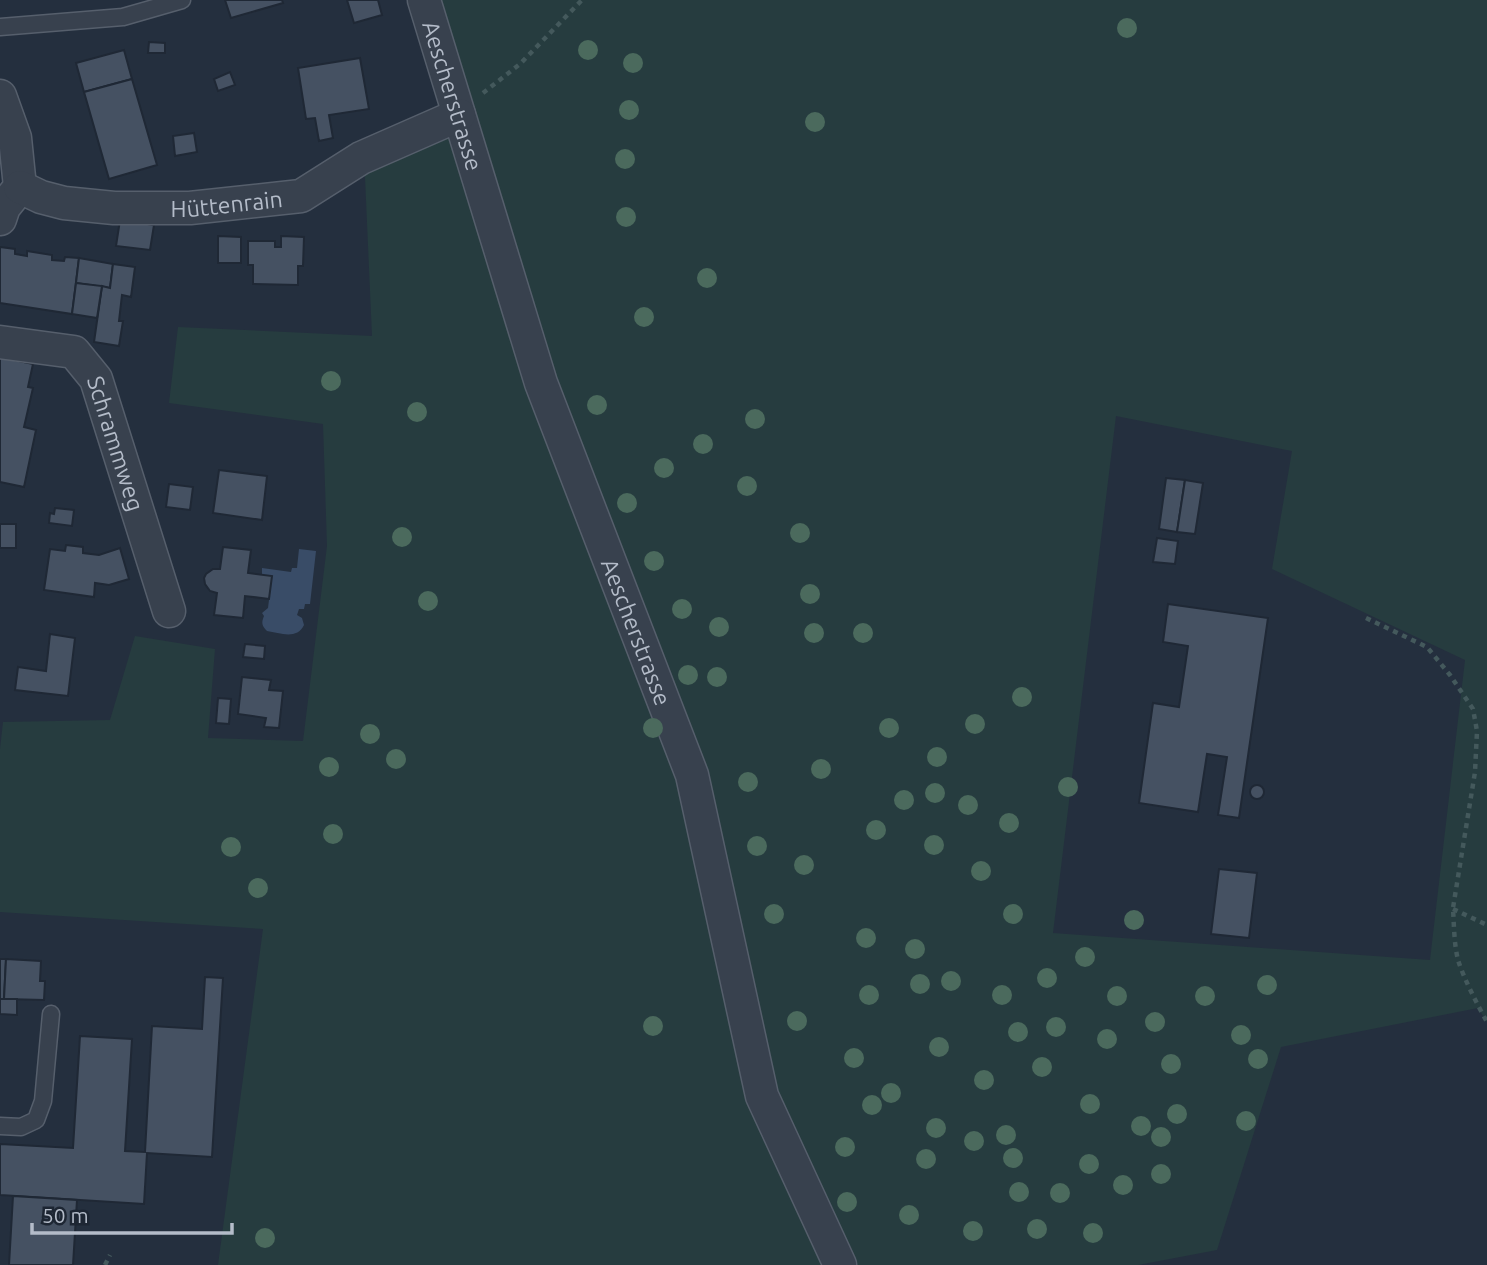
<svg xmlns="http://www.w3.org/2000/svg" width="1487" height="1265" font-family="Ubuntu,sans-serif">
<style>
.green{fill:#263c3f;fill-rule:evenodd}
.water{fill:#394c67}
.building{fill:#455162;stroke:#1f2835;stroke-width:2}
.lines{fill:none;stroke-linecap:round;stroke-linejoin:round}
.service-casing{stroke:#565f6c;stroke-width:19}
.minor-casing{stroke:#565f6c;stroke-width:35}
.path{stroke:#44595c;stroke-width:4.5;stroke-dasharray:5 5;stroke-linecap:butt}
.service{stroke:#38414e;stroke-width:16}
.minor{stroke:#38414e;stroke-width:32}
.tree{fill:#4b6a5d}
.labels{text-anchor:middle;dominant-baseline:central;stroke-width:6;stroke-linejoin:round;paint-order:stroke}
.street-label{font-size:23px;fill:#b4bcc9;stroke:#1d2633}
</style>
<rect width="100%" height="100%" fill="#242f3e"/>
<path class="green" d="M 413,0 L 1487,0 L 1487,1022 L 1478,1008 L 1281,1047 L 1217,1250 L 1138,1265 L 218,1265 L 263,929 L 0,912 L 0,749 L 3,722 L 110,720 L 135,636 L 215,649 L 208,738 L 303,741 L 327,546 L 323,424 L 169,403 L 178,327 L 372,336 L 365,177 L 354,149 L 445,105 ZM 1116,416 L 1292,451 L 1272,569 L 1465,660 L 1430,960 L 1053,933 Z"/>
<path class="water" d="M 299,549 L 316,551 L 310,604 L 305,604 L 304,609 L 299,609 L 297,615 L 302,618 L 304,625 C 297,640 280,633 267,631 C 262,626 261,623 264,616 L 262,613 L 268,608 L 272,576 L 262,575 L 262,568 L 291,572 L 292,568 L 297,568 Z"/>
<g class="building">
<polygon points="225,0 282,0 283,3 231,18"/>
<polygon points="347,0 378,0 382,15 354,23"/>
<polygon points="149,42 165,43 165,53 148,53"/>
<polygon points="124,50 132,79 84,92 76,63"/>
<polygon points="360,58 369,109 329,115 333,138 319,141 315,118 306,119 298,68"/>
<polygon points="230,72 235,85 218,91 214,79"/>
<polygon points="132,79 157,165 109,179 84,92"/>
<polygon points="194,133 197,152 175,156 173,136"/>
<polygon points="120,220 154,225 150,250 116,246"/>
<polygon points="218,236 241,237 241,263 218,263"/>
<polygon points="281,236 304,237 303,266 298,266 298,285 253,284 253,265 248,265 248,241 275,241 275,247 281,247"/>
<polygon points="0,247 15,249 15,254 27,256 27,251 52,255 52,260 64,261 65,257 79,258 72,314 0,303"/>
<polygon points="79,258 113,264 110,288 76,283"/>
<polygon points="113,264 135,267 131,297 122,295 119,321 123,321 119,346 94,342 102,286 110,288"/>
<polygon points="76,283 102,286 97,318 72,314"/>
<polygon points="0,357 33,364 28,387 33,388 24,427 36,430 24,487 0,482"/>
<polygon points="219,470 267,476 262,520 213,513"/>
<polygon points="1166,478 1185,480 1177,532 1159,529"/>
<polygon points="1185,480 1203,483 1195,534 1177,532"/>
<polygon points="169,484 193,487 190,510 166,507"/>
<polygon points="55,508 74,510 72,526 49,523 50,513 54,514"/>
<rect x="0" y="524" width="16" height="24"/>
<polygon points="1157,538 1178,541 1175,564 1153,562"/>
<polygon points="66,545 83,547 83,553 99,555 120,548 129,579 109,585 95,583 94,597 44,590 50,549 65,551"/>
<polygon points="223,547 251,550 248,573 272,576 269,599 245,596 243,618 214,615 217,593 210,591 205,584 204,578 206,574 213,569 220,569"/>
<polygon points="1168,604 1268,618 1239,818 1218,815 1227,757 1207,754 1198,812 1139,803 1153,703 1179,707 1188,646 1163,642"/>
<polygon points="50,634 75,638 68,696 15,690 18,667 46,671"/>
<polygon points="245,644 265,646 264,659 243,657"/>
<polygon points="242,677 271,680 269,690 283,691 279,728 264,727 266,718 238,714"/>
<polygon points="218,698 231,699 229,724 216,723"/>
<circle cx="1257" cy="792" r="7"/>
<polygon points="1219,869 1257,873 1249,938 1211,934"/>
<polygon points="0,959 6,959 4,999 0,999"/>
<polygon points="6,959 41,961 40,981 45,981 44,1000 4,999"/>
<polygon points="205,977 223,978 212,1157 147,1153 144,1204 0,1195 0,1144 73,1148 80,1036 132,1039 125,1151 145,1152 152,1026 202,1029"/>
<polygon points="0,999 17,999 17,1015 0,1014"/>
<polygon points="13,1196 77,1200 73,1265 9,1265"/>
</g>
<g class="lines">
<g class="service-casing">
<g id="service">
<polyline points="0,27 123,17 182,0"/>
<polyline points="0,1126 21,1127 36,1120 43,1101 51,1014"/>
</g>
</g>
<g class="minor-casing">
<g id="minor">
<path id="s1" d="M 424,0 L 541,383 L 692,775 L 762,1096 L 840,1265"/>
<polyline points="0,96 15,138 20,187 4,207 0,219"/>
<path id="s2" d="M 20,187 L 41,197 L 64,203 L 114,208 L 190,208 L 301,196 L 361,158 L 459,115"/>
<path id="s3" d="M 0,342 L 74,352 L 96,379 L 169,611"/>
</g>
</g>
<g class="path">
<polyline points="483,93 520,64 582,0"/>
<path d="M 1366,618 L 1427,647 L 1450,675 L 1473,709 L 1477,731 L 1475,772 L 1453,908 C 1454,925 1454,944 1458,960 C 1464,979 1477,1004 1487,1022"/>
<polyline points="1453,909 1487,925"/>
<polyline points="105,1265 110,1255"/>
</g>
<use href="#service" class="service"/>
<use href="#minor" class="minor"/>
</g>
<g class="tree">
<circle cx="1127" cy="28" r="10"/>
<circle cx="588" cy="50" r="10"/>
<circle cx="633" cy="63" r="10"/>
<circle cx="629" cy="110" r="10"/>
<circle cx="815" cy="122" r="10"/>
<circle cx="625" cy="159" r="10"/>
<circle cx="626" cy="217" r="10"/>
<circle cx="707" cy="278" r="10"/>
<circle cx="644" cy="317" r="10"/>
<circle cx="331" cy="381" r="10"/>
<circle cx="597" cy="405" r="10"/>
<circle cx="417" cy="412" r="10"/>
<circle cx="755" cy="419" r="10"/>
<circle cx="703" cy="444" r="10"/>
<circle cx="664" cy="468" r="10"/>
<circle cx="747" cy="486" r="10"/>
<circle cx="627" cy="503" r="10"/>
<circle cx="800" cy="533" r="10"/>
<circle cx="402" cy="537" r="10"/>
<circle cx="654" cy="561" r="10"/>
<circle cx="810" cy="594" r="10"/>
<circle cx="428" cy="601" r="10"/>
<circle cx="682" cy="609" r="10"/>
<circle cx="719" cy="627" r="10"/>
<circle cx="814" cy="633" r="10"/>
<circle cx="863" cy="633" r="10"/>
<circle cx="688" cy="675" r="10"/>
<circle cx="717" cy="677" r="10"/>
<circle cx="1022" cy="697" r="10"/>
<circle cx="975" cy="724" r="10"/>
<circle cx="653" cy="728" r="10"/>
<circle cx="889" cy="728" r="10"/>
<circle cx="370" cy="734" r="10"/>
<circle cx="937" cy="757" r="10"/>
<circle cx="396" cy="759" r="10"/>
<circle cx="329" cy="767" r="10"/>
<circle cx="821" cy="769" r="10"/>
<circle cx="748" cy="782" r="10"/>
<circle cx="1068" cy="787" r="10"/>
<circle cx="935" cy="793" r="10"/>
<circle cx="904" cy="800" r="10"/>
<circle cx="968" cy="805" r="10"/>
<circle cx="1009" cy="823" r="10"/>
<circle cx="876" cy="830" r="10"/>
<circle cx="333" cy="834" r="10"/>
<circle cx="934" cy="845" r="10"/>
<circle cx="757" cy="846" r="10"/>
<circle cx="231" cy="847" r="10"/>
<circle cx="804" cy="865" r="10"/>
<circle cx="981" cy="871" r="10"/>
<circle cx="258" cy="888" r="10"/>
<circle cx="774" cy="914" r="10"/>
<circle cx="1013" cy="914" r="10"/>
<circle cx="1134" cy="920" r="10"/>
<circle cx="866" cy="938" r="10"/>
<circle cx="915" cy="949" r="10"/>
<circle cx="1085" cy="957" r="10"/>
<circle cx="1047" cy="978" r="10"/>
<circle cx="951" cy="981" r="10"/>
<circle cx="920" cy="984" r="10"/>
<circle cx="1267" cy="985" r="10"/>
<circle cx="869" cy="995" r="10"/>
<circle cx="1002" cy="995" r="10"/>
<circle cx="1117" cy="996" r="10"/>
<circle cx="1205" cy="996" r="10"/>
<circle cx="797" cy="1021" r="10"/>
<circle cx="1155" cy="1022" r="10"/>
<circle cx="653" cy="1026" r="10"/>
<circle cx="1056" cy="1027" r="10"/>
<circle cx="1018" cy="1032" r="10"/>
<circle cx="1241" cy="1035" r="10"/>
<circle cx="1107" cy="1039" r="10"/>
<circle cx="939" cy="1047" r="10"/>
<circle cx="854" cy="1058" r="10"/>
<circle cx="1258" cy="1059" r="10"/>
<circle cx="1171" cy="1064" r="10"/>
<circle cx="1042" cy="1067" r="10"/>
<circle cx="984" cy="1080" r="10"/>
<circle cx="891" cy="1093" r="10"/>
<circle cx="1090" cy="1104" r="10"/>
<circle cx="872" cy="1105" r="10"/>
<circle cx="1177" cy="1114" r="10"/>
<circle cx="1246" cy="1121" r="10"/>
<circle cx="1141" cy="1126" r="10"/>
<circle cx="936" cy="1128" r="10"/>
<circle cx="1006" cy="1135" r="10"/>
<circle cx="1161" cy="1137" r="10"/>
<circle cx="974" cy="1141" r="10"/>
<circle cx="845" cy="1147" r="10"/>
<circle cx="1013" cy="1158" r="10"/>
<circle cx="926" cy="1159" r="10"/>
<circle cx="1089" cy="1164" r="10"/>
<circle cx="1161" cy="1174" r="10"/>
<circle cx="1123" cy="1185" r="10"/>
<circle cx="1019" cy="1192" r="10"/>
<circle cx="1060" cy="1193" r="10"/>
<circle cx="847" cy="1202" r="10"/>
<circle cx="909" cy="1215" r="10"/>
<circle cx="1037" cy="1229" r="10"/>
<circle cx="973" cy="1231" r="10"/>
<circle cx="1093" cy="1233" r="10"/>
<circle cx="265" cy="1238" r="10"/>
</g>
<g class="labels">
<g class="street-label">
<text stroke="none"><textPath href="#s1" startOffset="100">Aescherstrasse</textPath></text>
<text stroke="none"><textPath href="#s2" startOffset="210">Hüttenrain</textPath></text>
<text stroke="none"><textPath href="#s3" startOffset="177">Schrammweg</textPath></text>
<text stroke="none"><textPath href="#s1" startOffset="667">Aescherstrasse</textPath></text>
</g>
</g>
<path d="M32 1223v10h200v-10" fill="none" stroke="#b4bcc9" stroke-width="3.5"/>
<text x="42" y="1223" font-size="21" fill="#b4bcc9" stroke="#1d2633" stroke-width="5" paint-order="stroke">50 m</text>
</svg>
